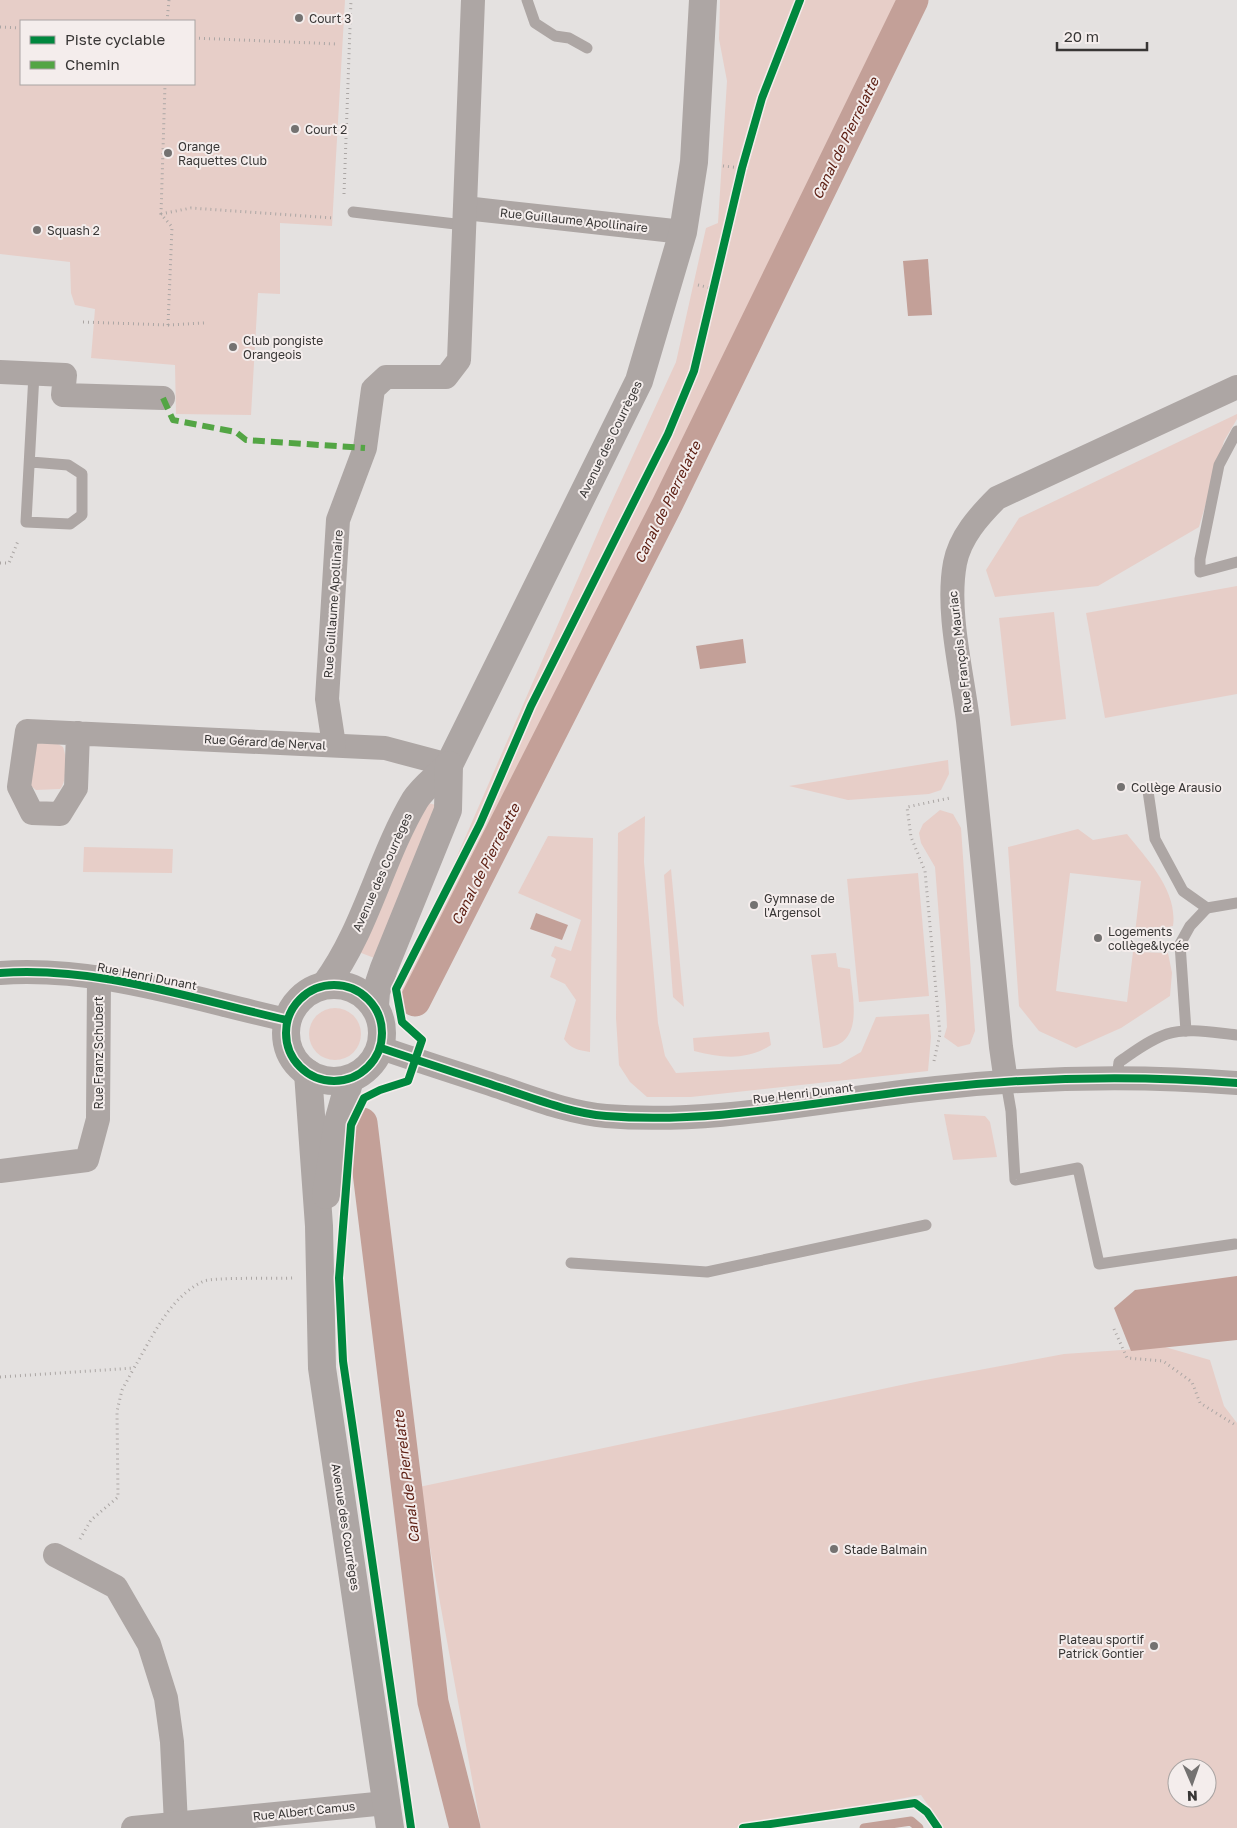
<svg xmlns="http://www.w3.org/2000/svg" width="1237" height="1828" font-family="'Golos Text',sans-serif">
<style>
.green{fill:#e7cec8;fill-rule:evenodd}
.water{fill:#c3a098}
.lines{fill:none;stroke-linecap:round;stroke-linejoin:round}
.stream{stroke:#c3a098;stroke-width:9}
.canal{stroke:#c3a098;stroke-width:31}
.path{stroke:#aba6a4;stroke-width:3;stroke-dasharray:1 4;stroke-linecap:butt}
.lane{stroke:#ada6a4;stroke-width:11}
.street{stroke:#ada6a4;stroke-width:24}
.secondary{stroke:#ada6a4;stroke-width:28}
.quiet{stroke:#53a544;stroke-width:6;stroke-dasharray:12 6;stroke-linecap:butt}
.cycleway-casing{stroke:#f4edec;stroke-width:11}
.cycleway{stroke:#00873e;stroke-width:8}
.poi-dot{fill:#747271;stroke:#f4edec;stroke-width:2}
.labels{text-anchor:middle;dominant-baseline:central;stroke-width:4;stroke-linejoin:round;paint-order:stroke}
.poi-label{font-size:12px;fill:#383635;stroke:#f4edec;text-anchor:start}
.street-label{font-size:12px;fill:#383635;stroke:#f4edec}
.water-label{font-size:14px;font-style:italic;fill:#5e2014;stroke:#f4edec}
</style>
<rect width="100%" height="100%" fill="#e4e1e0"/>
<g class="green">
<path d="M 0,0 L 345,0 L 332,226 L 280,223 L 280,294 L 258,293 L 251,415 L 176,414 L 175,365 L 91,358 L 95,309 L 75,305 L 71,293 L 70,262 L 0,254 ZM 21,21 L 194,21 L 194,84 L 21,84 Z"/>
<polygon points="720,0 900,0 637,552 403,1010 395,983 428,923 606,514 676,362 706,228 718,223 727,81 719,39"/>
<polygon points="1237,414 1237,419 1224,441 1199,527 1098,586 995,597 986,570 1019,518"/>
<polygon points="1237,586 1237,694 1105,718 1086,613"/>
<polygon points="1054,612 1066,719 1011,726 999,618"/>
<path d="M 37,743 L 58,744 L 63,747 C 67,756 67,782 60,789 L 36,790 L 30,785 Z"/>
<polygon points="948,760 949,774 941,790 929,794 848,800 789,786"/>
<polygon points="428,803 436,805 377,959 356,951 381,894"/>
<polygon points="940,810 953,814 961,828 975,1031 970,1044 958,1047 944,1037 947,1027 946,1006 935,867 921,843 919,833 923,824"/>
<polygon points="645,816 644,862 658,1023 665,1056 676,1073 840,1064 861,1052 876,1017 929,1014 931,1037 928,1071 691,1097 647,1097 630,1082 619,1065 616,1018 618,833"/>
<path d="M 1078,829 L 1093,840 L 1127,834 C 1147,859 1178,891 1173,926 L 1135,933 L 1141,881 L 1070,873 L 1056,991 L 1127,1002 L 1133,952 L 1168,953 L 1172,973 L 1170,996 L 1121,1028 L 1076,1048 L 1039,1031 L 1019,1006 L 1008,847 Z"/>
<path d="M 548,836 L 593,838 L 590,1052 C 578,1050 571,1049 564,1039 L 576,1000 L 565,984 L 550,977 L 556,959 L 551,956 L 555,946 L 571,951 L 581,920 L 518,893 Z"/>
<polygon points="84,847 173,849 172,873 83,872"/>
<polygon points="671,869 684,1007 673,997 664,875"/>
<polygon points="918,873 929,996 859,1002 847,879"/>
<path d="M 836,953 L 838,967 L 850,969 C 852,998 866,1046 823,1048 L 811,955 Z"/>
<circle cx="335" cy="1034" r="26"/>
<path d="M 769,1032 L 771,1045 C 747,1061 721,1058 694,1051 L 693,1038 Z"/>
<polygon points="944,1114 985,1116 990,1122 997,1157 953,1160"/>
<path d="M 1165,1347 L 1210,1360 L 1224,1406 L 1237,1423 L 1237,1828 L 944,1828 L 921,1795 L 739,1828 L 481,1828 L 419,1487 L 920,1381 L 1064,1354 ZM 1177,1768 L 1207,1768 L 1207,1798 L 1177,1798 Z"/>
</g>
<g class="water">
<polygon points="928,259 932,315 908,316 903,261"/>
<polygon points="743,639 746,663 700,669 696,646"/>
<polygon points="536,913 568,925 562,940 530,929"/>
<polygon points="1237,1276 1237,1340 1131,1351 1114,1308 1135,1290"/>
</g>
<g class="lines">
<polyline class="stream" points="864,1828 911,1821 919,1828"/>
<g class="canal">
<polyline points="415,1001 667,505 913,0"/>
<polyline points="362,1123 433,1702 465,1828"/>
</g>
<g class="path">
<polyline points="167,21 169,0"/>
<polyline points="0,27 21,28"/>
<polyline points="194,38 337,44"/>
<polyline points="723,166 742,168"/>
<polyline points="344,194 351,0"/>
<polyline points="161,214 191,208 334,218"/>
<polyline points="698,285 715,289"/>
<polyline points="83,322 168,325 172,227 161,214 165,84"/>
<polyline points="168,325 204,323"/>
<polyline points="0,563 9,563 18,541"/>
<polyline points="1134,943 1159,944"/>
<polyline points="934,1061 940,1034 925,871 911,837 907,807 950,798"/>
<polyline points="1114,1329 1127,1358 1163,1361 1192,1382 1200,1403 1237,1426"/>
<path d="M 0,1377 L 134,1368 C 152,1338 169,1297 204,1281 C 214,1277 276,1279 293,1278"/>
<polyline points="80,1539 91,1520 118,1497 117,1411 122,1390 134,1368"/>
</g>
<g class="lane">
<polyline points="527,0 535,23 555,36 569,38 587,48"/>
<polyline points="353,212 464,225"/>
<polyline points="1237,431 1219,465 1200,559 1200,572 1237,562"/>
<polyline points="31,462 68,465 82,474 82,515 70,524 26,522 34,374"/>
<polyline points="1148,791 1155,839 1183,891 1207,908 1237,903"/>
<polyline points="1186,1031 1180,944 1190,926 1207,908"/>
<path d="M 1117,1077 L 1119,1062 C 1134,1052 1149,1040 1167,1034 C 1188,1027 1215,1033 1237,1035"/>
<polyline points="1006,1082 1011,1111 1015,1180 1078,1168 1099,1264 1235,1244"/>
<polyline points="571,1263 707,1272 926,1225"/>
</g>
<g class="street">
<polyline points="465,208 683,232"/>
<polyline points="0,372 65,375 63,395 163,398"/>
<polyline points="78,733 76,788 60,814 32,813 19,787 27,731 385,748 449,765"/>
<polyline points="334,745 327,699 338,520 365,448 373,389 386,377 446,377 459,360 473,0"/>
<path d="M 0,973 C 99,966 192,999 287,1020"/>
<path d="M 381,1048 C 422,1062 463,1075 505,1089 C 538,1100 571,1113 606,1116 C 716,1125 827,1099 936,1088 C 1037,1077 1136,1075 1237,1083"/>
<path d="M 1006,1082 L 1001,1047 C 990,938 980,829 968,721 C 962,672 946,611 955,563 C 960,537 979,516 997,498 L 1237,387"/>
<polyline points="0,1171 87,1160 98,1119 99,977"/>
<polyline points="55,1555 116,1587 149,1644 166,1698 172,1742 176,1824"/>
<polyline points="133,1828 386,1803"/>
</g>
<g class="secondary">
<circle cx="334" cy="1033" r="48"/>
<path d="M 325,985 C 366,930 380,859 415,800 C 423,787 439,776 449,765 L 639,381 L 683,232 L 694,162 L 703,0"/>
<polyline points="375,1006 376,992 384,968 448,810 449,765"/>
<polyline points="308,1073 319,1226 322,1368 390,1828"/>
<polyline points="326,1195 338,1122 350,1079"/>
</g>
<polyline class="quiet" points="163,398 173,420 236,432 246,440 365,448"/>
<g class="cycleway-casing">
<g id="cycleway">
<path d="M 0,973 C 99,966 192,999 287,1020"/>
<circle cx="334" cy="1033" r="48"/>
<path d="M 381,1048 C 422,1062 463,1075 505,1089 C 538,1100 571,1113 606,1116 C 716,1125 827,1099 936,1088 C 1037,1077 1136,1075 1237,1083"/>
<polyline points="411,1828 343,1361 339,1278 351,1125 364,1098 380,1090 408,1081 422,1040 402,1022 396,989 480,824 531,706 668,434 694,371 742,168 762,98 800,0"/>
<polyline points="743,1828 915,1803 927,1812 938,1828"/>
</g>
</g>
<use href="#cycleway" class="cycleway"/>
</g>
<g class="poi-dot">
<circle cx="299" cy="18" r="5"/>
<circle cx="295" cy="129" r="5"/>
<circle cx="168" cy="153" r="5"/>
<circle cx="37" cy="230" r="5"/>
<circle cx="233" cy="347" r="5"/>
<circle cx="1121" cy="787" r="5"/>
<circle cx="754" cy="905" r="5"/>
<circle cx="1098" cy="938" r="5"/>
<circle cx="834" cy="1549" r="5"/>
<circle cx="1154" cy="1646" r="5"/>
</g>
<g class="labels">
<g class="poi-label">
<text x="309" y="18">Court 3</text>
<text x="305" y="129">Court 2</text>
<text x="178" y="146">Orange<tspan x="178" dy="14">Raquettes Club</tspan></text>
<text x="47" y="230">Squash 2</text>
<text x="243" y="340">Club pongiste<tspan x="243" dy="14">Orangeois</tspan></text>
<text x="1131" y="787">Collège Arausio</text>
<text x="764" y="898">Gymnase de<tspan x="764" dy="14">l'Argensol</tspan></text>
<text x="1108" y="931">Logements<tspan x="1108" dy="14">collège&amp;lycée</tspan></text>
<text x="844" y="1549">Stade Balmain</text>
<text x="1144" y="1639" text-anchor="end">Plateau sportif<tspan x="1144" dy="14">Patrick Gontier</tspan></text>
</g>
<g class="street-label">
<text transform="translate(574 220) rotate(6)">Rue Guillaume Apollinaire</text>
<text transform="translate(610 439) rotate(-64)">Avenue des Courrèges</text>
<text transform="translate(333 604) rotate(-86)">Rue Guillaume Apollinaire</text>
<text transform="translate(960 652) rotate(-97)">Rue François Mauriac</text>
<text transform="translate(265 742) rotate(3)">Rue Gérard de Nerval</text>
<text transform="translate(382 872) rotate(-66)">Avenue des Courrèges</text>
<text transform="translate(147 976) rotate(11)">Rue Henri Dunant</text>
<text transform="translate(98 1053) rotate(-90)">Rue Franz Schubert</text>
<text transform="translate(803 1093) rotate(-7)">Rue Henri Dunant</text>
<text transform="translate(346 1527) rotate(81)">Avenue des Courrèges</text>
<text transform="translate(304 1811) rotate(-6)">Rue Albert Camus</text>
</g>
<g class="water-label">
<text transform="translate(845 138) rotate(-64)">Canal de Pierrelatte</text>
<text transform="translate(667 502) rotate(-64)">Canal de Pierrelatte</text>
<text transform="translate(485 864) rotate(-63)">Canal de Pierrelatte</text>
<text transform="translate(406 1477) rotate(-97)">Canal de Pierrelatte</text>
</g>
</g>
<rect x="20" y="20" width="175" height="65" fill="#f4edec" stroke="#a9a4a3"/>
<rect x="30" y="36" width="25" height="8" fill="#00873e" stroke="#a9a4a3"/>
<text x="65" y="45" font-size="15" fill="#383635">Piste cyclable</text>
<rect x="30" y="61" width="25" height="8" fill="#53a544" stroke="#a9a4a3"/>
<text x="65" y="70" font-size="15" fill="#383635">Chemin</text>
<g transform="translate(1192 1783) rotate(178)"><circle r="24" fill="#f4edec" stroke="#a9a4a3"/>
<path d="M0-4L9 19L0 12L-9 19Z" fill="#747271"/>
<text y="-8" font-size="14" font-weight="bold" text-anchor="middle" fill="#383635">N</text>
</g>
<path d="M1057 42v8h90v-8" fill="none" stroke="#383635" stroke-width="2.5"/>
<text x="1064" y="42" font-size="15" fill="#383635" stroke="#f4edec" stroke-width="4" paint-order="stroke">20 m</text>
</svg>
